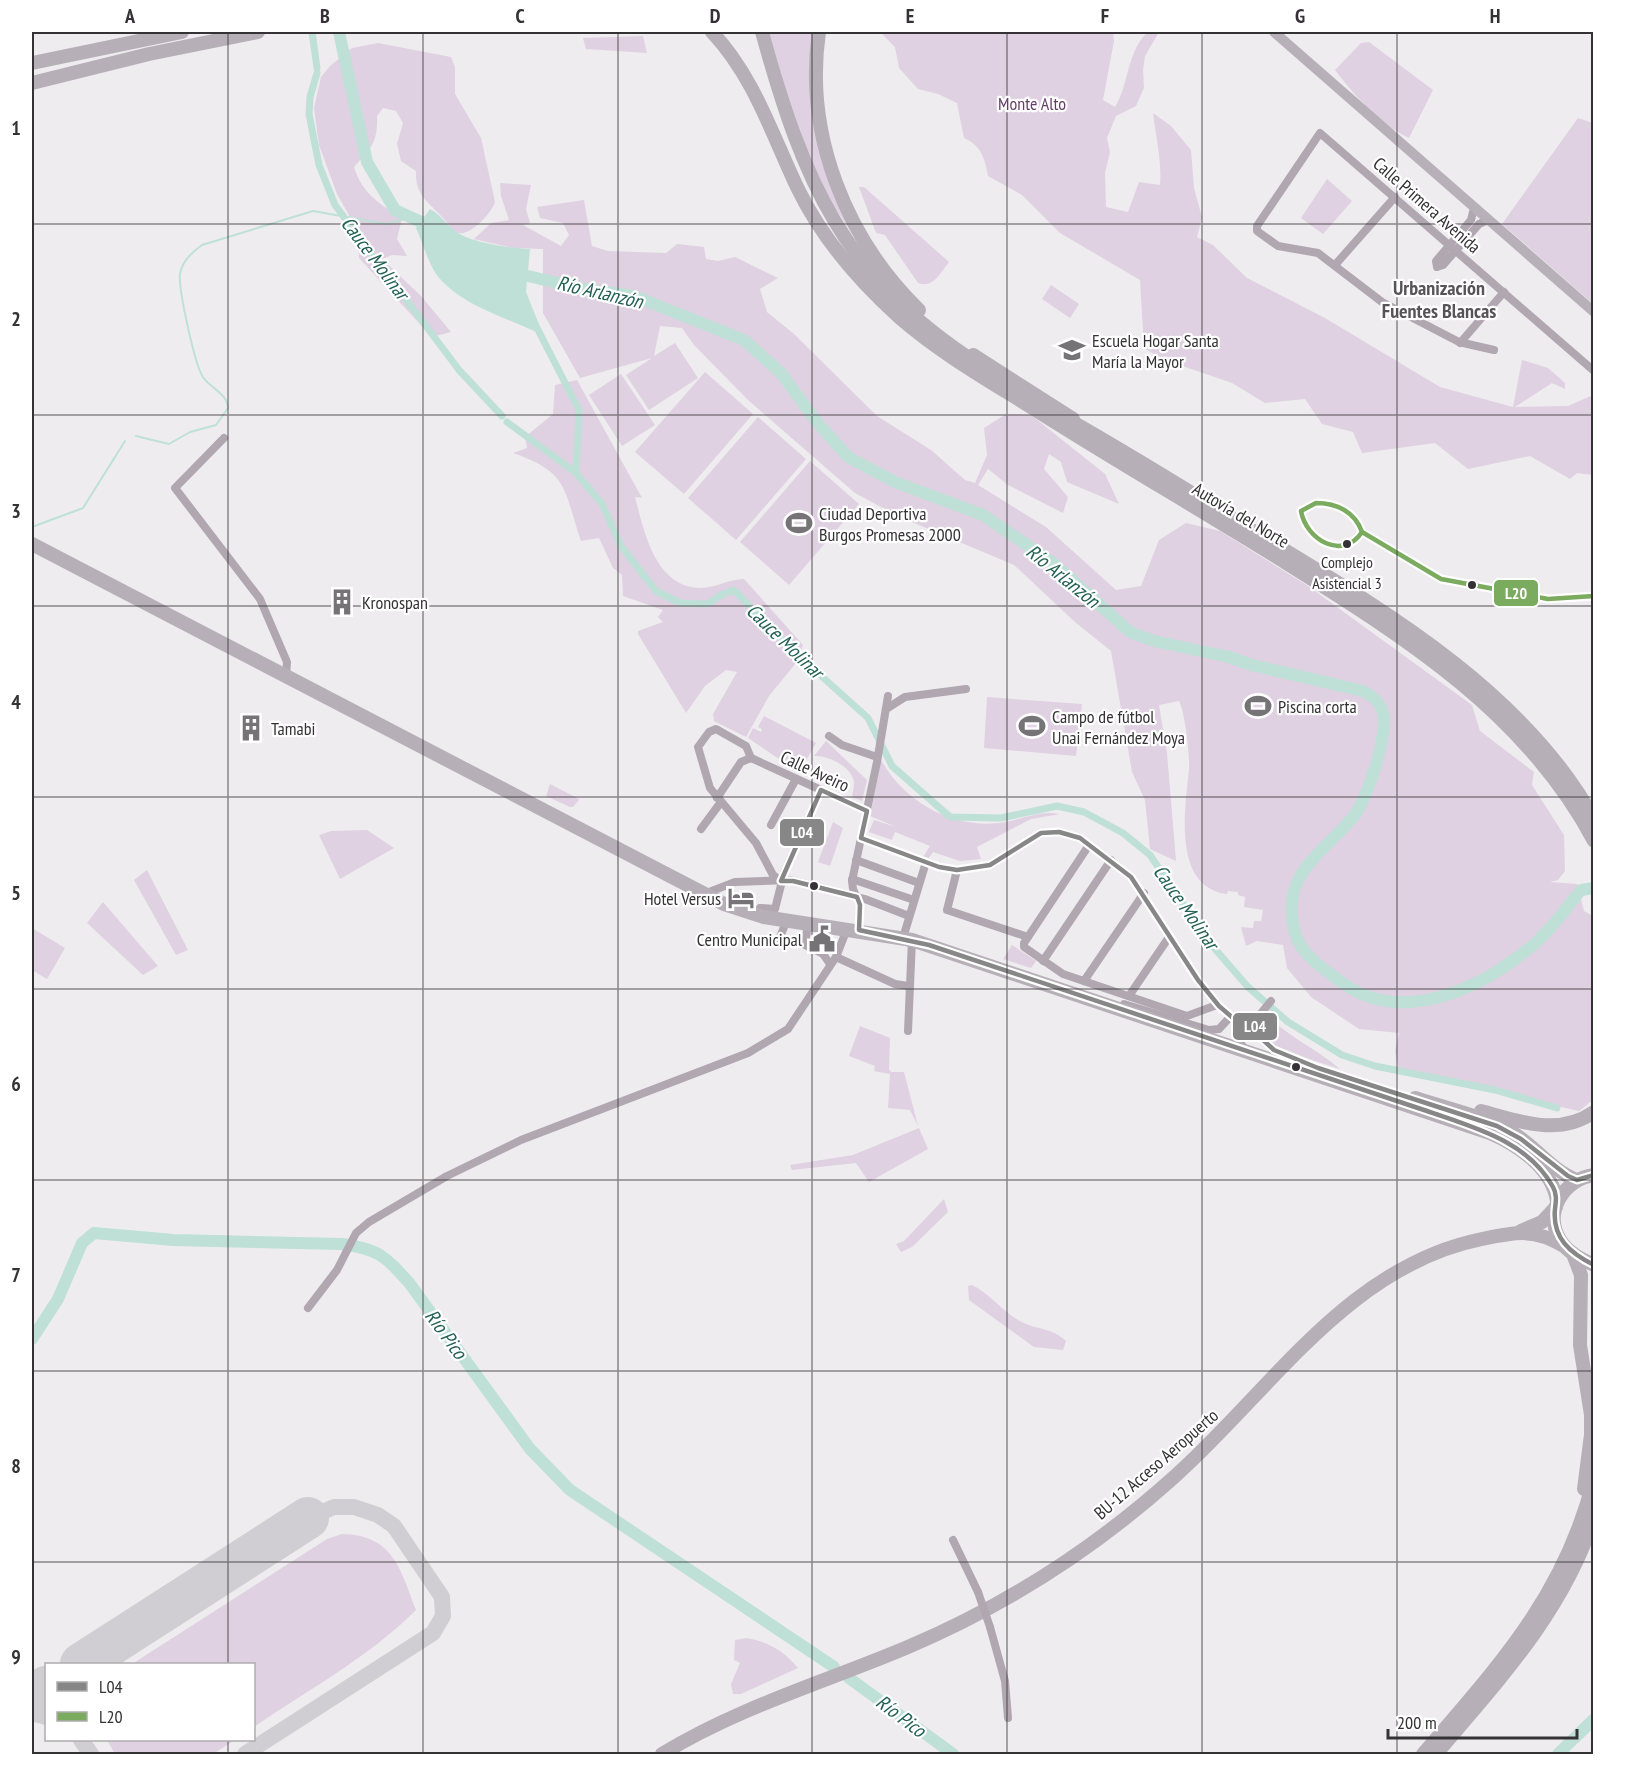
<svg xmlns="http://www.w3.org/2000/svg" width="1625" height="1786" font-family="'PT Sans Narrow',sans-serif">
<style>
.green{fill:#dfd1e1}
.water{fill:#bee0d7}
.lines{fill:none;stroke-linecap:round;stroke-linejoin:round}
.stream{stroke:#bee0d7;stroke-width:2}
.canal{stroke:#bee0d7;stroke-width:7}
.river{stroke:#bee0d7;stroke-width:12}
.taxiway{stroke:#d0ced2;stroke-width:16}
.runway{stroke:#d0ced2;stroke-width:42}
.street{stroke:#b0a7b1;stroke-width:8}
.secondary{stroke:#b8b0b9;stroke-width:10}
.highway{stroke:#b7afb8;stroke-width:14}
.street-bridge{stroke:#b0a7b1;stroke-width:8}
.bus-1-casing{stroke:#fff;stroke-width:9}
.bus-2-casing{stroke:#fff;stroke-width:9}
.bus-1{stroke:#878787;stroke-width:4.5}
.bus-2{stroke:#7bab5e;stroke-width:4.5}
.grid{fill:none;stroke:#343234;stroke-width:1.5;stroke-opacity:0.55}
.bus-dot{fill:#343234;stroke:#fff;stroke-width:2}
.labels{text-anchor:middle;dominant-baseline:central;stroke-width:4.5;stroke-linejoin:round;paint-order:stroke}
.bus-label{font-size:16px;fill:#343234;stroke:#fff}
.park-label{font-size:18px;fill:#653d69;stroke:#fff}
.street-label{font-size:18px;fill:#343234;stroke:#fff}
.poi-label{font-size:18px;fill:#343234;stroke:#fff;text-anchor:start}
.water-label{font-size:20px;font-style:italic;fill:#226153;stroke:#fff}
.neighbourhood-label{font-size:20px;font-weight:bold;fill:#575458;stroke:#fff}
.line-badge{stroke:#fff;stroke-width:2}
.badge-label{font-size:16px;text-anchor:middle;font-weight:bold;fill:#fff}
.neatline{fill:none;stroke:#343234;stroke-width:2}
.grid-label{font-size:20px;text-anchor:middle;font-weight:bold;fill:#343234}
</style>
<rect width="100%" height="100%" fill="#eeecef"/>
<g class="green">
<polygon points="769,32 814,32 816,115 868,258 828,197 797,129"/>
<path d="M 880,32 L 1113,32 L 1114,41 L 1103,100 L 1115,107 C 1129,85 1127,50 1148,32 L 1159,32 L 1145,56 L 1143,70 L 1144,88 L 1136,106 L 1116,116 L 1107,138 L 1110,152 L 1105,173 L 1106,207 L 1128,212 L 1139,182 L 1160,185 C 1162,162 1156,137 1153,113 L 1171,126 L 1191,150 L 1194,188 L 1202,217 L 1197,237 L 1213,245 L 1247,278 L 1325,318 L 1440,387 L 1513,407 L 1522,360 L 1548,368 L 1565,383 L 1565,389 L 1552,383 L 1515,407 L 1568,406 L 1593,395 L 1593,475 L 1577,473 L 1570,479 L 1530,456 L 1468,469 L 1435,443 L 1362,453 L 1353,432 L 1322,424 L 1305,399 L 1265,403 L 1232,383 L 1162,359 L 1144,348 L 1140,280 L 1060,233 L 1022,195 L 988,176 C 985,159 981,145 964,138 L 957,103 L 938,94 L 918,89 L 899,68 L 895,47 Z"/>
<polygon points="643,36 647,53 586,49 583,38"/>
<path d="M 1369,42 L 1433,90 L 1409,138 C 1380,125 1354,95 1335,70 L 1361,43 Z"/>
<path d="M 378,43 L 451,57 L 455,67 L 455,94 L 481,138 L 495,202 C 492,213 468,239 456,232 C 452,230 447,222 443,218 C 429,202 415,196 416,171 L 401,161 L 397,144 L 403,123 L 396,111 L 383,108 L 377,116 C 378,143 371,148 354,167 C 362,193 379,204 402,218 L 397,239 L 407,256 L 392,255 L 382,259 L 421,296 L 451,332 L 432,337 L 359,258 L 358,231 L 337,194 L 319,145 L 314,108 L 321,77 L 330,66 L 352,48 Z"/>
<polygon points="1578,118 1593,123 1593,304 1502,224"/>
<polygon points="1327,179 1352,201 1323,234 1301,218"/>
<path d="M 500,183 L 531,185 L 526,209 L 530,223 L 523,225 L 561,246 L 569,235 L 563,223 L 540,218 L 537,207 L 584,200 L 592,246 L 608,251 L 666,253 L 677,244 L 704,247 L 706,259 L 718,261 L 735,257 L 778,278 L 760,289 L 767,312 L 794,334 L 877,416 L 931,450 L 965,480 L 975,483 L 987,455 L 984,428 L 1006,414 L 1031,415 L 1105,474 L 1119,504 L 1067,482 L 1061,462 L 1049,454 L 1044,469 L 1068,497 L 1063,513 L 1008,485 L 988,469 L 978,485 L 1046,527 L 1116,590 L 1141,586 L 1159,540 L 1186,523 L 1220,531 L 1308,586 L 1472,705 L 1480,731 L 1534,772 L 1532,785 L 1564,835 L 1565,871 L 1558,880 L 1550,882 L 1577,884 L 1584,911 L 1593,916 L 1594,1099 L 1579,1111 L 1399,1071 L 1395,1051 L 1399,1033 L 1359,1029 L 1311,997 L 1287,968 L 1283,945 L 1257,941 L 1246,946 L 1241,927 L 1253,928 L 1254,921 L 1261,921 L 1263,910 L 1244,907 L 1245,897 L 1238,895 L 1238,892 L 1228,891 L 1227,894 C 1172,887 1185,809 1189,769 C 1190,756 1185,712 1179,701 L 1159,705 L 1167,753 L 1176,861 L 1150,849 L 1145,800 L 1132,772 L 1111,651 L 1075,622 L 1014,565 L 900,517 L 855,493 L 748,400 L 694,345 L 682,328 L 660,326 L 654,356 L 675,343 L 698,378 L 649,410 L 626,375 L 652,358 L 580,378 L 543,313 L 543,249 L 513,248 L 474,239 L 491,223 L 509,220 L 501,196 Z"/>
<path d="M 859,187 L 864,187 L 949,262 C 941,272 933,289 918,283 L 885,235 L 876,233 Z"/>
<polygon points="1051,285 1079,304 1070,318 1042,299"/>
<polygon points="705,372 753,414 684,494 635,452"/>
<polygon points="621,374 655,425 622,446 589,395"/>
<path d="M 577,380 L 642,498 L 635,497 C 644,531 655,587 700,588 C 716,588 728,579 744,579 L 803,645 L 796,663 L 769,696 L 746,737 L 714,721 L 713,714 L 737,672 L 726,670 L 705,686 L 686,713 L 638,634 L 638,631 L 663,622 L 658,617 L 663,610 L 623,596 L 622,575 L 613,568 L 599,538 L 581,541 C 563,489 570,473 513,453 L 527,448 L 525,437 L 553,414 L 555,385 Z"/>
<polygon points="758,417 806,459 736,540 688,498"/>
<polygon points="810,461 859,504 789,585 740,542"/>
<polygon points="987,697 1082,704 1076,756 984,748"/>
<polygon points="764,716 816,743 799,773 796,771 799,766 788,759 785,763 748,738 753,728 761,732 762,729 758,727"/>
<path d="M 826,741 L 867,780 L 862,801 L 852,797 C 853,792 854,786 854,782 C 852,767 828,755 814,756 Z"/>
<path d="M 881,760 C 905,804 957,831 1006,822 C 1024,818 1042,810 1060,814 L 1031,819 L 977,847 L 981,859 L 960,861 L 933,852 L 928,859 L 923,857 L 930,846 L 895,832 L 892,840 L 869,832 L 874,820 L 896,827 L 870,816 Z"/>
<polygon points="550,784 579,799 579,800 573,807 570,807 546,796"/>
<polygon points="833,822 843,828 830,866 818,862"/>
<polygon points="367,830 394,848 340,879 319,835 331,831"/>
<polygon points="147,870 188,950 176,955 134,880"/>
<polygon points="103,902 158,966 143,975 87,923"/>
<polygon points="32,928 65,948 47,979 32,970"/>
<polygon points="1012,945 1036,961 1031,968 1003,959"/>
<path d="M 1267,1015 C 1288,1037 1317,1049 1340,1069 L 1277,1049 L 1259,1028 L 1261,1019 Z"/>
<polygon points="860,1026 890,1038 889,1069 891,1072 904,1072 918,1126 910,1110 888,1108 890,1074 874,1071 875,1066 849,1056"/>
<polygon points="919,1128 928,1149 869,1182 856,1163 792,1170 790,1165 853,1155"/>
<polygon points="944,1199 948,1212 912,1247 901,1252 896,1244 904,1241"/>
<path d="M 972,1285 C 991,1294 1003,1313 1022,1322 C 1037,1330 1051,1327 1066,1341 L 1063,1350 L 1034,1347 L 969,1300 L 968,1286 Z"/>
<path d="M 342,1534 C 393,1535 400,1568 416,1610 C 368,1658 309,1689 254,1727 L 254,1664 L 132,1664 L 327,1539 Z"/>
<path d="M 747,1638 C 769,1642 784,1651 798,1668 L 741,1694 L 733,1694 L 731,1684 L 740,1663 L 734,1660 L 735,1640 Z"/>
<polygon points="107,1740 235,1740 213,1754 115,1754"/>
</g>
<path class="water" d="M 430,209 C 441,215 446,224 455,231 C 470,243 511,248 530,249 L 526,292 L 542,332 L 536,332 C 503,316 466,307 440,279 C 429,267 423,243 416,228 Z"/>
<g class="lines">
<g class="stream">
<path d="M 136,436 L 169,444 L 190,432 L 216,425 L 228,408 C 227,393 211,389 203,377 C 195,366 178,288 180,274 C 182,261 192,252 202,245 L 313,211 L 386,224 L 413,217"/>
<polyline points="32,527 83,508 125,441"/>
</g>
<g class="canal">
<polyline points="312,32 317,68"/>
<polyline points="317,73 310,97 309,114 319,165 335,205 459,370 502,416"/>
<polyline points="535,324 579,410 576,473"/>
<polyline points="507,422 576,473 602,504 621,546 656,591 680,603 707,604 723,594 734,590 788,646 868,718 892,766 950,817 1001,818 1057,806 1084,812 1123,833 1150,855 1209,942 1248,987 1288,1022 1342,1055 1375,1066 1495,1090 1557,1108"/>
</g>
<g class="river">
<polyline points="339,32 367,162 395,210 434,228"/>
<path d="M 511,272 L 583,289 L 634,296 L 744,340 L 782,374 L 815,420 L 848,457 L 895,482 L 983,515 L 1053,563 L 1130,632 L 1154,641 L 1229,657 L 1252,665 L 1363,691 C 1371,695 1378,700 1382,709 C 1390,731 1368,799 1353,817 C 1322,855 1277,875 1296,936 C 1302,955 1325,970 1340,981 C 1401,1028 1482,988 1533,945 C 1551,930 1566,908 1581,890 L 1594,888"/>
<path d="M 32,1339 L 58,1299 L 82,1243 L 94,1233 L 173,1240 L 342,1244 C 379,1249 385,1256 410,1284 L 530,1449 L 570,1490 L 834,1667"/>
<polyline points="849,1678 953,1754"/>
<polyline points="1558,1754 1594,1719"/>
</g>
<g class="taxiway">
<polyline points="89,1664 102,1651"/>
<polyline points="32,1713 46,1717"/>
<polyline points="81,1740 91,1754"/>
<polyline points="245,1754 433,1633 443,1616 442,1597 394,1526 378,1515 354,1507 334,1507 308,1518"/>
</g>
<g class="runway">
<polyline points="81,1664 308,1518"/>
<polyline points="32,1696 46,1687"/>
</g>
<g class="street">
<polyline points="1474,208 1471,220 1436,261 1437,267 1443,265 1479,224 1488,220"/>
<polyline points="1335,265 1395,197"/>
<polyline points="1460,343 1504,292"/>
<polyline points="1494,350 1459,342 1382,302 1318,253 1278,246 1257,231 1257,226 1320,133 1594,371"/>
<polyline points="224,438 175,488 260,599 287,662 286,676"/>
<polyline points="886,709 905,697 966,689"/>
<polyline points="829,736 842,745 877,757"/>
<polyline points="751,758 746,746 716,729 709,732 698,747 710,788 756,843 773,875 781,881"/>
<polyline points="751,758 867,811"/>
<polyline points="717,798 741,762 751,758"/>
<polyline points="771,825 796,779"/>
<polyline points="701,829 721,802"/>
<polyline points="861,838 939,867 957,870 990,865 1041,833 1059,832 1080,838 1131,877 1198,980 1219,1006 1241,1025"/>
<polyline points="1089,845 1024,943 1024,947 1063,974 1187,1016 1214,1006 1219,1006"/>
<polyline points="856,860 919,883"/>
<polyline points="957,870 947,910 1028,937"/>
<polyline points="852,879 914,900"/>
<polyline points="704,894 735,882 791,880 865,899 909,916"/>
<polyline points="760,908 775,909 784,873 821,790"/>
<polyline points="808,924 805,945 823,954 830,964"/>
<polyline points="859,930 860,905 853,889 852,881 877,762 888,696"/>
<polyline points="903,938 926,862"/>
<polyline points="777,944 787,920"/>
<polyline points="836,957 895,984 908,986"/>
<polyline points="1043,961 1111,860"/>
<polyline points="1084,981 1144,893"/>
<polyline points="1129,996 1169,937"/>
<polyline points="1124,1004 1209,1030 1219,1029 1230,1017"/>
<polyline points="1253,1023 1271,1001"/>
<polyline points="1241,1025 1244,1022 1251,1021 1262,1039 1274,1050 1318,1068"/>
<polyline points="908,1031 912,940"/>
<polyline points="1241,1031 1241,1044 1245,1049"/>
<polyline points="308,1308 337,1270 356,1233 369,1222 447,1176 521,1140 748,1053 788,1029 836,957 847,929"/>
<polyline points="953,1540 978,1592"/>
<polyline points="990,1627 1005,1681 1008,1718"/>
</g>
<polyline class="secondary" points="1274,32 1594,312"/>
<g class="highway">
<path d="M 712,32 C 754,77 771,132 797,187 C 821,237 858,280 899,317 C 939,352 986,379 1031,407 C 1116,461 1203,511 1288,564 C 1406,638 1527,714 1594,841"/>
<path d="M 762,32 C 803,181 843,277 978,364"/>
<path d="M 819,32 C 804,134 846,239 919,310"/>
<polyline points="32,63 182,32"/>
<polyline points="32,83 149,54 258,32"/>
<polyline points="973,355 1073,419"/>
<path d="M 1064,417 C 1129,454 1194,494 1258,534 C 1380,608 1523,690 1594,819"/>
<path d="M 32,544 L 724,904 L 764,917 L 912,940 L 1490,1133 C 1518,1145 1552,1168 1557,1201"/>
<path d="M 1415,1098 C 1448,1109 1483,1116 1513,1133 C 1536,1147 1552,1171 1577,1180"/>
<path d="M 1481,1111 C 1519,1121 1558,1137 1594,1112"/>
<path d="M 1594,1175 C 1564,1179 1543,1212 1560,1240 C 1567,1252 1581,1259 1594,1265"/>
<polyline points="1521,1231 1542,1222 1556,1207"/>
<polyline points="1573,1254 1581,1275 1580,1345 1591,1415 1591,1435 1584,1489"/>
<path d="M 662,1754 C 739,1707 825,1682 908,1647 C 1005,1606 1095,1548 1173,1478 C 1270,1392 1347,1266 1482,1239 C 1516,1232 1534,1228 1564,1246"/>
<path d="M 1423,1754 C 1499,1665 1564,1597 1594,1479"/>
<path d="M 1436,1754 C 1499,1680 1564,1611 1594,1517"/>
</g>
<polyline class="street-bridge" points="978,1592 990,1627"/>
<g class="bus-1-casing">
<path id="bus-1" d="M 1594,1175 L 1577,1180 L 1568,1176 L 1521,1139 L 1497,1126 L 1318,1068 L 1274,1050 L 1262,1039 L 1253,1023 L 1247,1021 L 1241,1025 L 1219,1006 L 1198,980 L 1131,877 L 1080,838 L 1059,832 L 1041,833 L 990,865 L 957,870 L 939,867 L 861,838 L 867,811 L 821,790 L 781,881 L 793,881 L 857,897 L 860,905 L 859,930 L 929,945 L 1427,1111 C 1473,1127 1528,1141 1553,1187 C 1557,1194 1556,1201 1555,1209 C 1552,1238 1570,1253 1594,1265"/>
</g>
<g class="bus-2-casing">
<g id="bus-2">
<path d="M 1316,503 C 1337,503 1355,512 1362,532 C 1343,561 1306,540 1301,511 Z"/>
<polyline points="1362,532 1441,579 1548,599 1594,596"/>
</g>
</g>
<use href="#bus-1" class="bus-1"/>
<use href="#bus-2" class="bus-2"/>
</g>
<path class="grid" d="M 228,32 L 228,1664M 423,32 L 423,1754M 618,32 L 618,1754M 812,32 L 812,1754M 1007,32 L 1007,1754M 1202,32 L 1202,1754M 1397,32 L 1397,1754M 32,224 L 1594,224M 32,415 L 1594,415M 32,606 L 1594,606M 32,797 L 1594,797M 32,989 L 1594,989M 32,1180 L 1594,1180M 32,1371 L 1594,1371M 32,1562 L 1594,1562M 228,1740 L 228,1754"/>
<defs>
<g id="school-bare" transform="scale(2.07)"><path d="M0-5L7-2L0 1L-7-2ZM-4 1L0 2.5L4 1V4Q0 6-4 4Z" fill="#757375" stroke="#fff" stroke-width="2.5" paint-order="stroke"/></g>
<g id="stadium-bare" transform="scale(2.07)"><path d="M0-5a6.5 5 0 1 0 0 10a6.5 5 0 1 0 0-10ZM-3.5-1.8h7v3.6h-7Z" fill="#757375" stroke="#fff" stroke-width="2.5" paint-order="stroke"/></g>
<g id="building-bare" transform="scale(2.07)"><path d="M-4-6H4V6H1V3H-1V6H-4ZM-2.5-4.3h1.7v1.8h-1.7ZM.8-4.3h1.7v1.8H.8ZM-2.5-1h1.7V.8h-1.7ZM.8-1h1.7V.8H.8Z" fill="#757375" stroke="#fff" stroke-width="2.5" paint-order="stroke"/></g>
<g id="hotel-bare" transform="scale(2.07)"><path d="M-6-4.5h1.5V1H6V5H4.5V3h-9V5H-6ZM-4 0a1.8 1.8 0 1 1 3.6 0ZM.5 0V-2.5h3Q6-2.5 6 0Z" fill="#757375" stroke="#fff" stroke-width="2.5" paint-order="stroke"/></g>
<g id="civic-bare" transform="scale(2.07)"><path d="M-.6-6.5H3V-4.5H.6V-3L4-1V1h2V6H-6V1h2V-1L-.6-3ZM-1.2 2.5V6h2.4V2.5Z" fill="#757375" stroke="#fff" stroke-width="2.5" paint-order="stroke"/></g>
</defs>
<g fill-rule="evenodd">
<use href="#school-bare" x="1072" y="350"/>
<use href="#stadium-bare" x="799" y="523"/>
<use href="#building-bare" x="342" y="602"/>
<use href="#stadium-bare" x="1258" y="706"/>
<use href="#stadium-bare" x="1032" y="726"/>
<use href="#building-bare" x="251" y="728"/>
<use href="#hotel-bare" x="741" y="898"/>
<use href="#civic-bare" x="822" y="939"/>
</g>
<g class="bus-dot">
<circle cx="1347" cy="544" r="5"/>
<circle cx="1472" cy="585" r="5"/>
<circle cx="814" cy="886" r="5"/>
<circle cx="1296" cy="1067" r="5"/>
</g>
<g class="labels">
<g class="bus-label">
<text x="1347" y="562">Complejo<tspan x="1347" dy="21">Asistencial 3</tspan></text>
</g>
<g class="park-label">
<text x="1032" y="103">Monte Alto</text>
</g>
<g class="street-label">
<text transform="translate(1427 205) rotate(41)">Calle Primera Avenida</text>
<text transform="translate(1241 515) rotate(31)">Autovía del Norte</text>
<text transform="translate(815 771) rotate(25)">Calle Aveiro</text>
<text transform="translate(1156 1464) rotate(-41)">BU-12 Acceso Aeropuerto</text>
</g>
<g class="poi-label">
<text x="1092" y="340">Escuela Hogar Santa<tspan x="1092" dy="21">María la Mayor</tspan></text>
<text x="819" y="513">Ciudad Deportiva<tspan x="819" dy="21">Burgos Promesas 2000</tspan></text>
<text x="362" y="602">Kronospan</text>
<text x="1278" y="706">Piscina corta</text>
<text x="1052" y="716">Campo de fútbol<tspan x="1052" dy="21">Unai Fernández Moya</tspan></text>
<text x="271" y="728">Tamabi</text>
<text x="721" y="898" text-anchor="end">Hotel Versus</text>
<text x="802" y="939" text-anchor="end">Centro Municipal</text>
</g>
<g class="water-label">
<text transform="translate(375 258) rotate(53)">Cauce Molinar</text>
<text transform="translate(600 292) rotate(13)">Río Arlanzón</text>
<text transform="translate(1063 576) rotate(39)">Río Arlanzón</text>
<text transform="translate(785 641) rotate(44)">Cauce Molinar</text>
<text transform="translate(1186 907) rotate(55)">Cauce Molinar</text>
<text transform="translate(446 1334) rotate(54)">Río Pico</text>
<text transform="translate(901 1716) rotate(37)">Río Pico</text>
</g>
<g class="neighbourhood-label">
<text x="1439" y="288">Urbanización<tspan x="1439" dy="23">Fuentes Blancas</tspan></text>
</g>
</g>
<g class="line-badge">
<rect x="1493" y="579" width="46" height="28" rx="6" fill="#7bab5e"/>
<rect x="779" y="818" width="46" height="29" rx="6" fill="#878787"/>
<rect x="1232" y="1012" width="46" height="29" rx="6" fill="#878787"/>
</g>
<g class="badge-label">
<text x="1516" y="599">L20</text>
<text x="802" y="838">L04</text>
<text x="1255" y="1032">L04</text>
</g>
<rect width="1625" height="1786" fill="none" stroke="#ffffff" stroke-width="66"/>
<rect x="45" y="1663" width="210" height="78" fill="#ffffff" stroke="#aeadae" stroke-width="1.5"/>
<rect x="57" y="1682" width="30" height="9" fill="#878787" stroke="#aeadae" stroke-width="1.5"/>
<text x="99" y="1693" font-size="18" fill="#343234">L04</text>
<rect x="57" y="1712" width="30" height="9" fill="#7bab5e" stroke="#aeadae" stroke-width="1.5"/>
<text x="99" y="1723" font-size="18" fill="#343234">L20</text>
<path d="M1388 1729v9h189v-9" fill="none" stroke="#343234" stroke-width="3"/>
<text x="1397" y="1729" font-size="18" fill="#343234" stroke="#ffffff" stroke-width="4.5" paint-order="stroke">200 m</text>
<rect x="33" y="33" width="1559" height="1720" class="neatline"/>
<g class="grid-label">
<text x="130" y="23">A</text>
<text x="325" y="23">B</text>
<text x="520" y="23">C</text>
<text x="715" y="23">D</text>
<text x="910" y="23">E</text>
<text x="1105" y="23">F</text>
<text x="1300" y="23">G</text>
<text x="1495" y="23">H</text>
<text x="16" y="135">1</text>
<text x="16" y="326">2</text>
<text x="16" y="518">3</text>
<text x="16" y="709">4</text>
<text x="16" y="900">5</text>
<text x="16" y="1091">6</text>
<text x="16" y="1282">7</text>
<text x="16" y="1473">8</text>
<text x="16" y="1664">9</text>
</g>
</svg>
